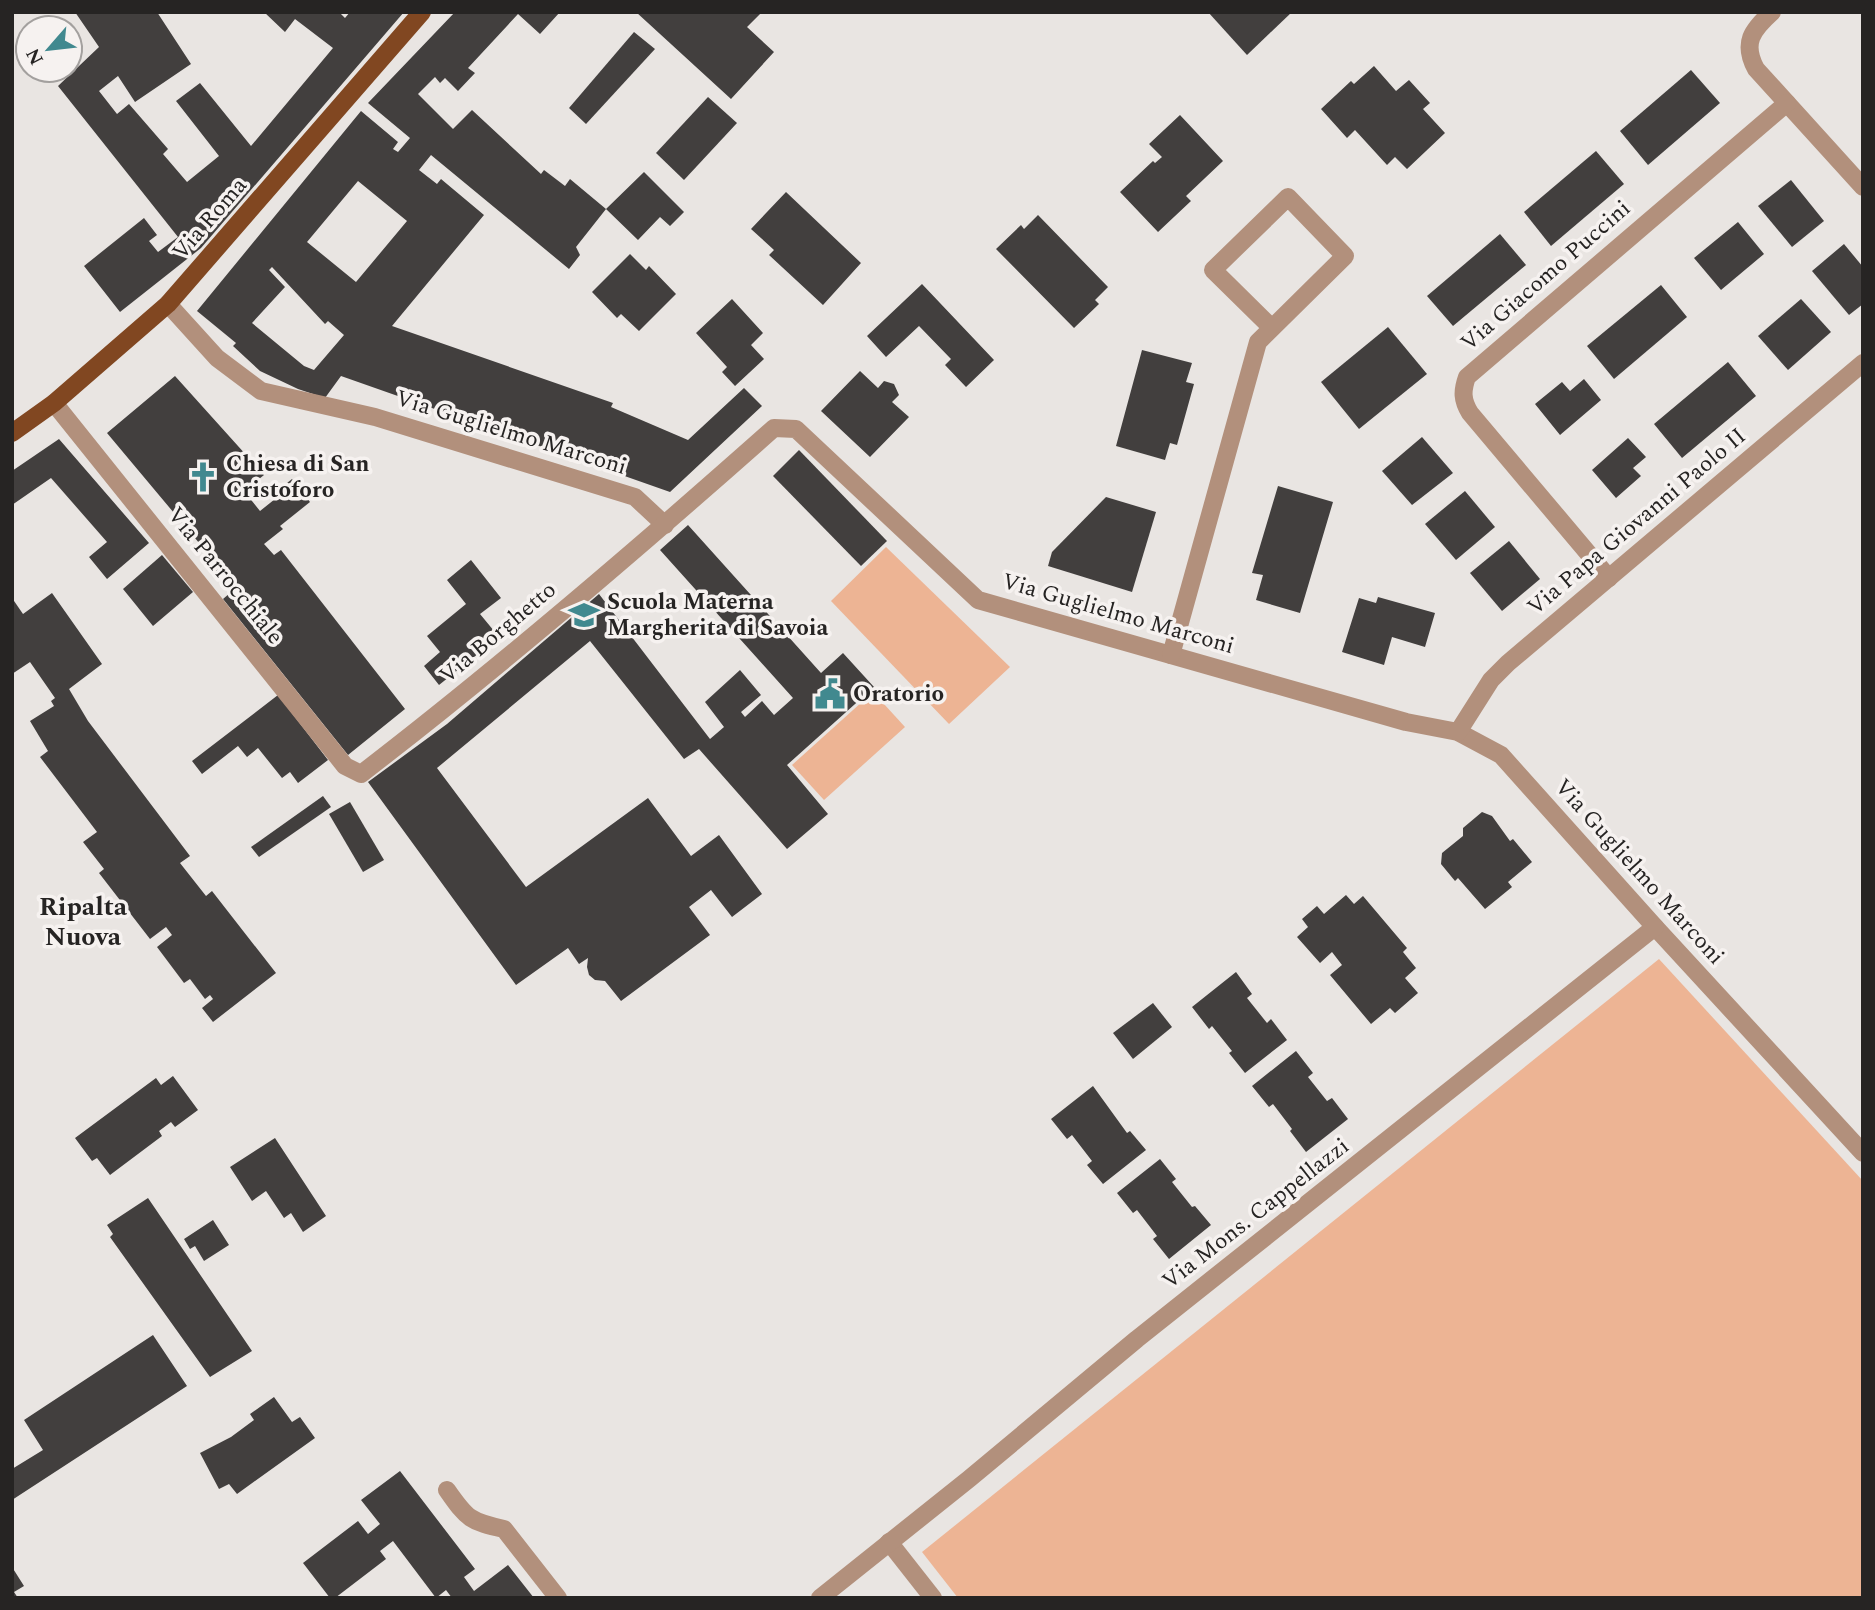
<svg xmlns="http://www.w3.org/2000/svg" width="1875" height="1610" font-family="Spectral,serif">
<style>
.green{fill:#edb494}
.building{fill:#423f3e;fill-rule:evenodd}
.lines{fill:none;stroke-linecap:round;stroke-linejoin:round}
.minor{stroke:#b2907c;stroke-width:18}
.major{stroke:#814721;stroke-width:18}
.labels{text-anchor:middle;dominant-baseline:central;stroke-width:7;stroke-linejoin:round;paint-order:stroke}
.street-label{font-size:23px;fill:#262423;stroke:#f6f2f0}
.poi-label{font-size:23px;font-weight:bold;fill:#262423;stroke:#f6f2f0;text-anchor:start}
.quarter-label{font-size:26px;font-weight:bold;fill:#262423;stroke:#f6f2f0}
</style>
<rect width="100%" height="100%" fill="#e9e5e2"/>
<g class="green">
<polygon points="886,547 1010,667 949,724 831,601"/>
<polygon points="873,692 905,727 824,800 792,765"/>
<polygon points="1659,959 1863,1181 1863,1598 958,1598 922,1552"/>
</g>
<g class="building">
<polygon points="75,12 157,12 191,64 135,102 118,76 99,91 117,114 129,104 168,149 163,154 187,182 219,156 176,101 200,83 251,146 333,48 295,19 285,32 264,12 339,12 345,18 350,12 404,12 201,248 120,312 84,266 144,218 157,235 149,241 158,252 178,237 58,86 99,47"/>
<path d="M 455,12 L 560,12 L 540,34 L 518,14 L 468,68 L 475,73 L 458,91 L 445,78 L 440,83 L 435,77 L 418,94 L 453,129 L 472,110 L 541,174 L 544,170 L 565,186 L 570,179 L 606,209 L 576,247 L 580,255 L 569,269 L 431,155 L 419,170 L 437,184 L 441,179 L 484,215 L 392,326 L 613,403 L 611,407 L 688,440 L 744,388 L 762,406 L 670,492 L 341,376 L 325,398 L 298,389 L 260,371 L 233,346 L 236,343 L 197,311 L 361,111 L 398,142 L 393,149 L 398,152 L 410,138 L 368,103 ZM 358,181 L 407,221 L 356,282 L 307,242 ZM 272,267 L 325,324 L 328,321 L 344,335 L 314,370 L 304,366 L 252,323 L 285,287 L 269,270 Z"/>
<polygon points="636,12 762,12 747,27 774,52 731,99"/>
<polygon points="1208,12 1292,12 1247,55"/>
<polygon points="634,32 655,49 586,124 569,108"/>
<polygon points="1374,66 1396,91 1409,80 1430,103 1423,109 1445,133 1407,169 1395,157 1387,165 1355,130 1347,138 1321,109 1351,81 1354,84"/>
<polygon points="1691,70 1720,103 1648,165 1620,131"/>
<polygon points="708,97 737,123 684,180 656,153"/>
<polygon points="1180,115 1223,161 1186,196 1191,201 1158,232 1120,192 1153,161 1155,163 1162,157 1149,144"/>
<polygon points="1596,151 1624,184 1551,246 1524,212"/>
<polygon points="644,172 684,212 670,226 660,217 638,240 606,209"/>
<polygon points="1791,180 1824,221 1792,247 1758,206"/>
<polygon points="786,192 861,263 823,305 769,255 774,250 751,229"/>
<polygon points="1038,215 1108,287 1095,300 1099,304 1074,328 996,249 1021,225 1024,229"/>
<polygon points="1738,222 1764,254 1721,290 1694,258"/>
<polygon points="1500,234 1526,265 1453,326 1427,296"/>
<polygon points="1844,244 1863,267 1863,304 1849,315 1812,271"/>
<polygon points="630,254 646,270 649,266 676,294 639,331 621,314 617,318 592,292"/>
<polygon points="922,284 994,360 966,387 945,365 951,359 919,326 886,357 867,336"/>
<polygon points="1661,285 1687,317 1614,379 1587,346"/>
<polygon points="732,299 763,333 751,345 764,359 735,386 722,372 727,367 696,333"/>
<polygon points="1801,299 1831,332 1788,370 1758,336"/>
<polygon points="1388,327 1427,374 1359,429 1321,382"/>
<polygon points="1142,350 1192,363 1186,382 1194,384 1177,445 1170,443 1165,460 1116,446"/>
<polygon points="1728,362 1756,396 1682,458 1654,424"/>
<polygon points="860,371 878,388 884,381 894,384 899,395 892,402 909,417 870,457 821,411"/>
<polygon points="175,376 264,475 244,491 260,511 280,495 277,491 292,479 310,502 280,526 283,529 264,544 274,555 281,550 405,709 348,755 223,599 230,593 205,560 210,556 107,433"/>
<polygon points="1584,379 1601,400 1560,435 1535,404 1562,382 1570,391"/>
<polygon points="1422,437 1453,473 1412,505 1382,471"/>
<polygon points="1628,438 1646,457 1633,468 1641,476 1616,498 1592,470"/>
<polygon points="59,439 149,543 107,579 89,557 107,542 51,478 12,505 12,471"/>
<polygon points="799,450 887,541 861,566 773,476"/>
<polygon points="1278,486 1333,502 1300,613 1256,600 1263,575 1252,573"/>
<polygon points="1465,491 1495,527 1456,560 1425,524"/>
<polygon points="1106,497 1156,512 1132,592 1048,566 1052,552"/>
<polygon points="688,525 821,673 843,653 874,687 787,765 828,814 787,849 699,749 684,759 590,641 437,768 526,887 648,798 691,856 719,835 762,894 732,917 711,890 689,907 710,935 621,1001 605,981 595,980 589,975 587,967 588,958 579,964 568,948 516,985 368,782 447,724 599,594 710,739 724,727 705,702 740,670 761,695 741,712 745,717 762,701 774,715 793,698 660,550"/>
<polygon points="1509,541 1540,579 1502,611 1470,573"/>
<polygon points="162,555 193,592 153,626 123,589"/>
<polygon points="471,560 501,598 480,614 499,637 439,685 424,666 440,652 427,636 466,604 447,580"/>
<polygon points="52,593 102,664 69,689 88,721 190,856 180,863 206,896 212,891 276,973 213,1022 202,1008 213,999 210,995 205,999 190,979 184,983 157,947 172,935 166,927 150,939 99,873 104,869 83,842 97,832 40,757 48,751 30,721 54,706 51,701 55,698 30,662 12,674 12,598 23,614"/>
<polygon points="1378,597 1435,613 1425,647 1392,637 1384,665 1342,652 1359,598 1376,603"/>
<polygon points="278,695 328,760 298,783 290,772 282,778 258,748 247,757 238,746 202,774 192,761"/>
<polygon points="323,796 331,807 259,857 251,847"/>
<polygon points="350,802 384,860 363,872 329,814"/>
<polygon points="1482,812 1492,816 1510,841 1513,839 1532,862 1508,882 1512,887 1485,909 1458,878 1455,881 1441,864 1442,853 1463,836 1463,828"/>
<polygon points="1346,895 1354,904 1363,896 1407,948 1403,952 1416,968 1405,978 1418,993 1395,1013 1390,1008 1371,1024 1330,975 1342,965 1332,952 1320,963 1297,937 1308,927 1302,919 1317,906 1324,914"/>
<polygon points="1236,972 1252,994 1247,998 1267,1023 1271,1019 1287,1040 1245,1073 1229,1053 1232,1051 1212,1026 1209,1029 1192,1007"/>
<polygon points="1153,1003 1172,1027 1133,1059 1113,1033"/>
<polygon points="1296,1051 1313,1073 1308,1077 1327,1101 1332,1098 1348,1119 1306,1152 1290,1131 1292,1129 1273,1104 1269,1107 1252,1086"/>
<polygon points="173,1076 198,1110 175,1127 171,1122 159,1131 162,1136 110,1175 97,1158 92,1161 75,1138 156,1078 161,1085"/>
<polygon points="1093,1086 1127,1133 1130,1131 1146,1150 1103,1184 1087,1165 1092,1161 1072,1135 1067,1139 1051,1119"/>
<polygon points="275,1138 326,1216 303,1232 291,1213 284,1218 266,1191 252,1201 230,1167"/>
<polygon points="1160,1159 1176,1179 1172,1182 1192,1207 1195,1206 1211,1225 1169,1259 1153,1239 1157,1236 1137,1210 1133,1213 1117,1193"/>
<polygon points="148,1198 252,1351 210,1377 110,1237 113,1234 107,1225"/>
<polygon points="213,1220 229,1245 204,1261 195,1246 190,1249 184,1239"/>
<polygon points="153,1335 187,1386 12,1500 12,1469 43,1450 24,1420"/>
<polygon points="274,1397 292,1422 300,1417 315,1438 237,1494 229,1484 219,1489 200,1453 231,1437 254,1420 250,1414"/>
<polygon points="400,1471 475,1569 464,1577 474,1591 508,1565 534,1598 452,1598 446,1590 436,1598 393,1541 380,1551 386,1559 335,1598 330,1598 303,1563 358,1521 368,1534 380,1524 361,1500"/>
<polygon points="12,1567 24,1586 14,1592 18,1598 12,1598"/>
</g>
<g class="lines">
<g class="minor">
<path d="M 1772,12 C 1752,30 1742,43 1756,69 L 1863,187"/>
<polyline points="168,304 217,358 261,391 375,417 635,497 665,525"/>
<path d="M 54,403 L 345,766 L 361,774 C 503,665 640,547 774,428 L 796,429 L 978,600 L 1406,722 L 1458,732 L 1501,755 L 1655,927 L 1863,1153"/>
<path d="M 1609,578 L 1470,413 C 1462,400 1462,391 1467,377 L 1787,103"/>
<polyline points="1171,655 1258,342 1345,256 1288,197 1213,270 1272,328"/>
<polyline points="1458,732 1491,680 1508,663 1863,363"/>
<path d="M 447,1490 C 467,1519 471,1522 504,1529 L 558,1598"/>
<polyline points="889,1542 933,1598"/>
<polyline points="820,1598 969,1479 1137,1339 1655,927"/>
</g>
<polyline class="major" points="12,433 54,403 168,304 422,12"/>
</g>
<defs>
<g id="church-bare" transform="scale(2.415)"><path d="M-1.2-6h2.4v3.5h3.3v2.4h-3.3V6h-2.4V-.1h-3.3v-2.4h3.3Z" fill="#41898f" stroke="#f6f2f0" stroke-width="2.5" paint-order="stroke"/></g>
<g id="school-bare" transform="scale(2.415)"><path d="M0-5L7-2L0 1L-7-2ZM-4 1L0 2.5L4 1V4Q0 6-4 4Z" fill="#41898f" stroke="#f6f2f0" stroke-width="2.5" paint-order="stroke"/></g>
<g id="civic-bare" transform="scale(2.415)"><path d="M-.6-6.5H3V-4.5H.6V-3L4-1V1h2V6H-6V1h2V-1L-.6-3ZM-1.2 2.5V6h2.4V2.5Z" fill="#41898f" stroke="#f6f2f0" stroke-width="2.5" paint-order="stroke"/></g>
</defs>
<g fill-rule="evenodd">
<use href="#church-bare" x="203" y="477"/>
<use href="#school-bare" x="584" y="615"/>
<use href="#civic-bare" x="830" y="694"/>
</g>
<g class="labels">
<g class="street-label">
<text transform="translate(210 219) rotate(-49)">Via Roma</text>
<text transform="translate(1546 276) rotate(-41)">Via Giacomo Puccini</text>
<text transform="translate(511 433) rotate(17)">Via Guglielmo Marconi</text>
<text transform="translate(1637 522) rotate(-40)">Via Papa Giovanni Paolo II</text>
<text transform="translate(225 576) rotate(51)">Via Parrocchiale</text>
<text transform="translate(1118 614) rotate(16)">Via Guglielmo Marconi</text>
<text transform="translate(498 633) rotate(-40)">Via Borghetto</text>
<text transform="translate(1639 872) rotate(48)">Via Guglielmo Marconi</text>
<text transform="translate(1256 1214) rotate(-38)">Via Mons. Cappellazzi</text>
</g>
<g class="poi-label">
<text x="226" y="464">Chiesa di San<tspan x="226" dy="26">Cristoforo</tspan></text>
<text x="607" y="602">Scuola Materna<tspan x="607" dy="26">Margherita di Savoia</tspan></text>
<text x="853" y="694">Oratorio</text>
</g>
<g class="quarter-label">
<text x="83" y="907">Ripalta<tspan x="83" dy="30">Nuova</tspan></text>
</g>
</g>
<rect width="1875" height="1610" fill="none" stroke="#262423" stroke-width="28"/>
<g transform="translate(49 49) rotate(242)"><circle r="33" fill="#f6f2f0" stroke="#a3a09e" stroke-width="2"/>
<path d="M0-5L12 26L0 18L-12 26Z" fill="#41898f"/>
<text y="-10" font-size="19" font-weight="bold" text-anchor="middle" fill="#262423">N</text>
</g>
</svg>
